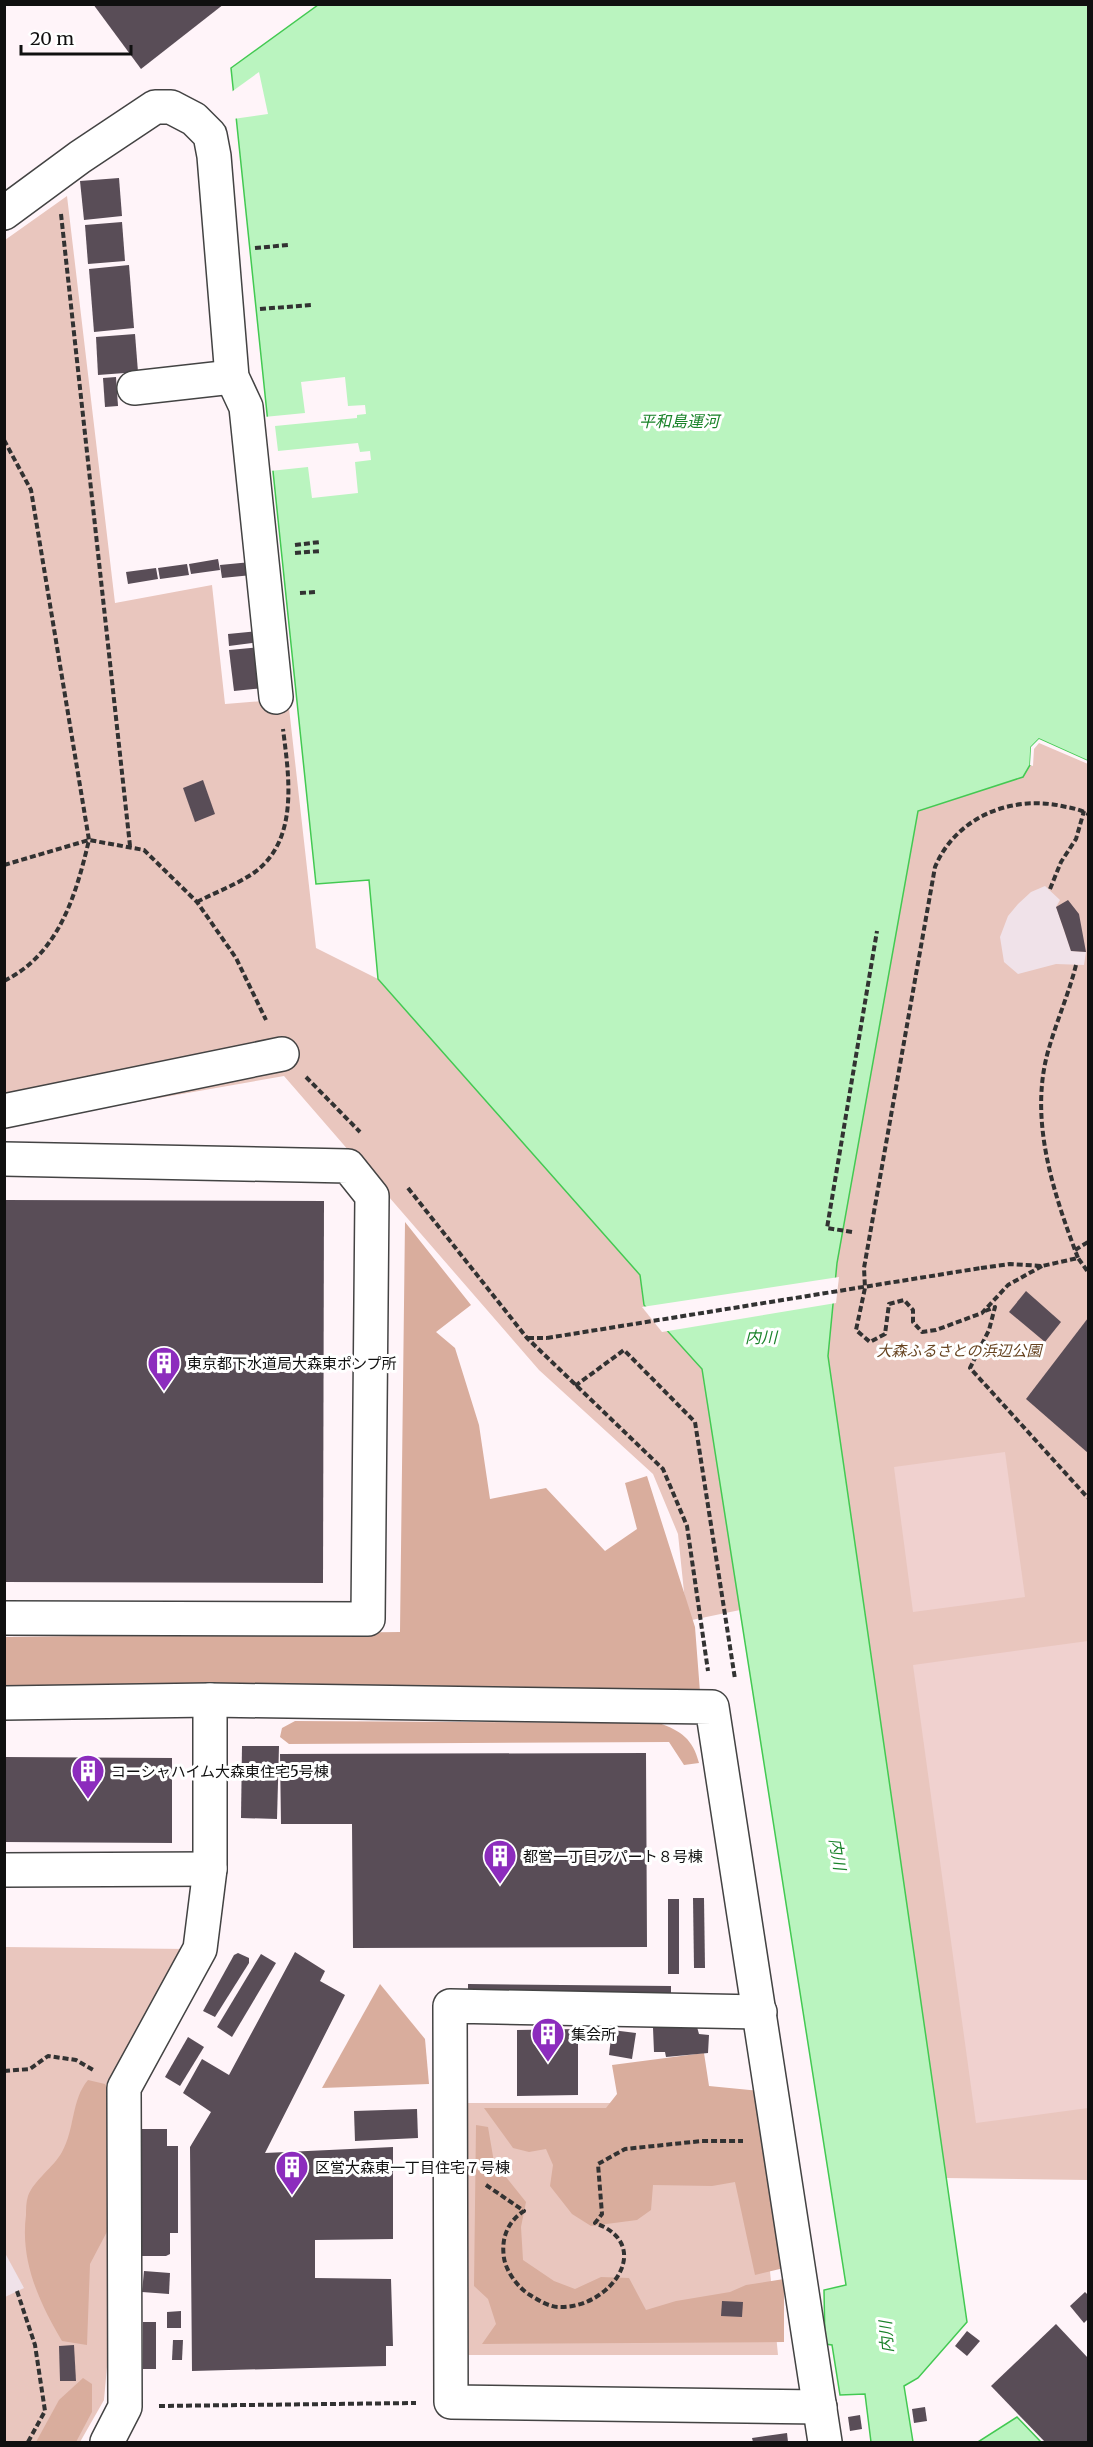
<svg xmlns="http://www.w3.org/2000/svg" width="1093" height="2447" font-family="Merriweather,'Noto Sans JP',serif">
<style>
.green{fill:#e9c6be}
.forest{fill:#d9ad9d}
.pitch{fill:#f0d1cf}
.plaza{fill:#f0e2e9}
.water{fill:#baf4bf;stroke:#43c952;stroke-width:1.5}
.pier{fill:#fff4f9}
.building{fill:#594d57}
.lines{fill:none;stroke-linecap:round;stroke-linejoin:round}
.minor-casing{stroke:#434343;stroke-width:36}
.path{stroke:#323232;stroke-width:4;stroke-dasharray:6 3;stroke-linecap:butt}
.minor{stroke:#fff;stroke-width:33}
.path-bridge{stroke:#323232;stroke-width:4;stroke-dasharray:6 3;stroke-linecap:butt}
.labels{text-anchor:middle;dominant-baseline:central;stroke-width:6;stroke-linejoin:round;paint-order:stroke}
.park-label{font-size:15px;font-style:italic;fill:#674421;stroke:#fff}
.poi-label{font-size:15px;fill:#101010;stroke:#fff;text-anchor:start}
.water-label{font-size:16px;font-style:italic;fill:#1a832a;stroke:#fff}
</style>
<rect width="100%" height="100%" fill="#fff4f9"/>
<g class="green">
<polygon points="67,196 115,603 212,585 225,704 288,699 316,948 378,979 640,1275 644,1305 702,1369 740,1610 687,1621 678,1534 653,1474 539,1370 284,1076 5,1125 5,240"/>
<polygon points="1039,739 1088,761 1088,2180 944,2178 828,1356 837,1263 918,811 1023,777 1031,747"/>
<polygon points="5,1947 188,1949 111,2091 121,2212 104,2400 80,2442 5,2442"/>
<polygon points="463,2103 754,2103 778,2355 466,2355"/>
</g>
<g class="forest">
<polygon points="405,1222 471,1305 436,1332 455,1348 479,1425 490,1499 546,1488 605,1551 637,1529 625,1483 647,1476 695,1627 700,1692 5,1697 4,1637 400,1632"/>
<path d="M 295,1721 L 659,1723 C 681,1731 693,1739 699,1763 L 684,1765 L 669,1742 L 289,1744 L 280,1737 L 282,1728 Z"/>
<polygon points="380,1984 425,2039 429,2084 322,2088"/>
<polygon points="704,2053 709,2086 760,2091 784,2268 755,2275 735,2182 712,2186 653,2185 651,2210 637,2220 591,2226 572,2214 550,2186 553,2165 546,2149 529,2152 513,2148 484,2108 606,2108 617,2094 612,2065"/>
<path d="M 88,2080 L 105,2084 L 114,2100 L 110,2226 L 90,2264 L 87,2345 L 62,2341 C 39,2302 20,2261 26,2215 C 26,2209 26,2202 28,2196 C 34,2180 53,2168 62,2152 C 75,2129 71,2100 88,2080 Z"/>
<polygon points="476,2125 488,2127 494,2162 526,2202 521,2227 523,2260 554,2281 575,2289 601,2277 629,2278 646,2310 676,2301 730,2292 746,2285 784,2279 784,2342 482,2344 496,2324 488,2299 474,2286"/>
<polygon points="83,2378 92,2384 92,2412 76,2442 36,2442 59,2400"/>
</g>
<g class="pitch">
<polygon points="1005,1452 1025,1597 913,1612 894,1467"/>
<polygon points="1088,1641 1088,2108 976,2123 913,1665"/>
</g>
<g class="plaza">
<polygon points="1045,886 1060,900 1056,907 1071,951 1086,952 1084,965 1056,964 1018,974 1004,962 1000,937 1008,916 1018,904 1031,892"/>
<polygon points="5,2253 24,2288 5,2297 4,2297"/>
</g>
<g class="water">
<polygon points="318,5 1088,5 1088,761 1039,739 1031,747 1030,765 1023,777 918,811 837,1263 828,1356 967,2322 918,2378 904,2386 913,2442 871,2442 865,2394 840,2395 832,2345 825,2344 824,2290 846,2285 702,1369 644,1305 640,1275 378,979 369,880 316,884 231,68"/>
<polygon points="1017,2417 1041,2442 976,2442 978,2442"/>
</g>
<g class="pier">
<polygon points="259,72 268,114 233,119 230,93"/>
<polygon points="345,377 348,406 365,405 366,414 357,415 357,418 275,426 278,451 358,443 360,452 370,451 371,460 355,462 358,493 312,498 308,467 270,471 264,417 305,413 301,382"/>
<polygon points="1039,739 1088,761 1088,764 1039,743 1034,749 1033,766 1030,765 1031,747"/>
<polygon points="839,1277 836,1303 662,1332 642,1307"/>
</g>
<g class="building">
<polygon points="93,4 224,4 141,69"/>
<polygon points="119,178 122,216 84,220 80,181"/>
<polygon points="122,222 125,261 88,264 85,225"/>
<polygon points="129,265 134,328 94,332 89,269"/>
<polygon points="135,334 138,372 98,375 96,337"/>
<polygon points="116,377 118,406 105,407 103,378"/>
<polygon points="218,559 220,570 191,574 189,564"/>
<polygon points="251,562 252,575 222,578 220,565"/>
<polygon points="187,564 189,575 160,579 158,568"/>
<polygon points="156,568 158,579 128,584 126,572"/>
<polygon points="258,631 259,642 229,646 228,634"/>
<polygon points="260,647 264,688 234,691 229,650"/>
<polygon points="203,780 215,814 195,822 183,788"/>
<polygon points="1068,900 1079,914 1086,952 1071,951 1064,930 1056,907"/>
<polygon points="4,1200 324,1201 323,1583 4,1582"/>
<polygon points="1026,1291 1061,1322 1045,1342 1009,1312"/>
<polygon points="1088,1318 1088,1453 1026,1399"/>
<polygon points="242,1746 279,1746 277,1819 241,1818"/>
<polygon points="646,1753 647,1947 353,1948 352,1824 281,1824 280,1754"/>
<polygon points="5,1757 172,1758 172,1843 5,1842"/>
<polygon points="693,1898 704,1898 705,1968 694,1968"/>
<rect x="668" y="1899" width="11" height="75"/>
<polygon points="295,1952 325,1971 320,1981 345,1995 265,2153 393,2147 393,2239 315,2240 315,2278 391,2279 393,2346 386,2346 386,2366 192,2371 190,2147 211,2112 183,2093 202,2059 229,2075"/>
<polygon points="238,1953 249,1958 249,1963 215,2017 203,2011 234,1955"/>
<polygon points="261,1954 276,1963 232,2037 217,2027"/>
<polygon points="468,1984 671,1986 671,1998 468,1996"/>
<polygon points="697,2027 699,2034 709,2035 708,2053 666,2057 665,2052 654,2052 653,2028"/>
<polygon points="578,2029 578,2095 517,2096 517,2030"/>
<polygon points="612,2030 636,2033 632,2059 609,2055"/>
<polygon points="188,2037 204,2047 180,2086 165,2077"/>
<polygon points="417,2109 418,2138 355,2141 354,2111"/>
<polygon points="142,2129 167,2129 167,2146 178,2146 178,2233 170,2233 170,2254 166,2256 142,2256"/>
<polygon points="144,2271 170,2273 169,2294 142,2292"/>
<polygon points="1085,2292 1088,2295 1088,2319 1084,2323 1070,2306"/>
<polygon points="722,2301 743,2302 742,2317 721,2316"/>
<polygon points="181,2311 181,2328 167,2328 167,2312"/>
<rect x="143" y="2322" width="13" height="47"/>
<polygon points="1056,2324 1088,2358 1088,2442 1045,2442 991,2386"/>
<polygon points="967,2331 980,2341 967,2356 955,2346"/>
<polygon points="173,2340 183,2340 182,2360 172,2360"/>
<polygon points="74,2345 76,2381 60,2381 59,2346"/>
<polygon points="925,2407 927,2421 914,2423 912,2409"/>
<polygon points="860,2415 862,2429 850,2431 848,2417"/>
<polygon points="787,2433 788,2442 753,2442 752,2438"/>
</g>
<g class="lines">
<g class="minor-casing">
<g id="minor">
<polyline points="4,213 80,157 155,107 171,107 194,119 210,135 214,156 232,377 246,407 276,697"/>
<polyline points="134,388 232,377"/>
<polyline points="4,1111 282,1054"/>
<polyline points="4,1159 348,1166 372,1196 368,1619 4,1618"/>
<polyline points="4,1703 210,1700 712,1707 825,2442"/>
<polyline points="4,1870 210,1869"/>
<polyline points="760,2012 450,2006 451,2402 820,2407"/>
<polyline points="107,2442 125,2407 124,2088 200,1949 210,1869 210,1700"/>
</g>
</g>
<g class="path">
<polyline points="61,214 130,846"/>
<polyline points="255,248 288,245"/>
<polyline points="260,309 312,305"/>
<path d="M 4,440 L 31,490 L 89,840 C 76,895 59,954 4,981"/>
<polyline points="295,545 320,542"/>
<polyline points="295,553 321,551"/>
<polyline points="300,593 316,592"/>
<polyline points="4,865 89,840 144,850 197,902 236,958 266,1020"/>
<polyline points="1050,889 1061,862 1076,839 1084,811"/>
<path d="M 197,902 C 216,892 238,884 255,872 C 299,839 289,777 283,729"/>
<path d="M 1076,965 C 1069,993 1057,1020 1049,1048 C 1028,1118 1053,1192 1078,1258"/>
<polyline points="306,1077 360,1132"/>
<polyline points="408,1188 527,1338 663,1469 687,1526 708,1671"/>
<polyline points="852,1232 827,1228 877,931"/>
<polyline points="1075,1250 1088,1242"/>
<path d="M 1042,1266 L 1008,1285 L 982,1313 L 936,1330 L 922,1332 L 913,1322 L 913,1310 L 904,1300 L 889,1304 L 885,1334 L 870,1342 L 856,1330 L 865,1288 L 864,1268 L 935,867 C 956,817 1011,795 1062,806 C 1071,808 1080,809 1088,814"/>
<polyline points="981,1268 1010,1264 1042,1266 1078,1258 1088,1272"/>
<polyline points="985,1311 995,1307 989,1330 970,1368 1088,1498"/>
<polyline points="528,1338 547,1338"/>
<polyline points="575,1386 624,1350 695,1422 735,1679"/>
<polyline points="4,2071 30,2069 48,2056 76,2060 95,2071"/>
<path d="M 486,2185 L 524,2211 C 507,2222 501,2239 504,2258 C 506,2271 518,2288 530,2295 C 538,2300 549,2307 559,2307 C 610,2309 656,2245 595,2223 L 602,2214 L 598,2164 L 625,2149 L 702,2141 L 743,2141"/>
<polyline points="17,2291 35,2345 45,2411 28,2442"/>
<polyline points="159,2406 416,2403"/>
</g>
<use href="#minor" class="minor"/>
<polyline class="path-bridge" points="547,1338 981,1268"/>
</g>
<defs>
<g id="building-pin" transform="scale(1.725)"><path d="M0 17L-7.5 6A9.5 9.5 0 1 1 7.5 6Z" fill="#8c2cbd" stroke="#fff"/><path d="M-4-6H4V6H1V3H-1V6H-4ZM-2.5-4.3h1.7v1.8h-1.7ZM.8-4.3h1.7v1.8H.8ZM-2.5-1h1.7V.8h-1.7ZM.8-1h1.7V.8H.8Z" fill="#fff"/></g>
</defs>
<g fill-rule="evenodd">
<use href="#building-pin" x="164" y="1363"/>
<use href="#building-pin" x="88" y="1771"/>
<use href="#building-pin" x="500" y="1856"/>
<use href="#building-pin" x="548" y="2034"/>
<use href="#building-pin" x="292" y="2167"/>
</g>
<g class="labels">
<g class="park-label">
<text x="959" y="1350">大森ふるさとの浜辺公園</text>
</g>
<g class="poi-label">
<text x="187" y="1363">東京都下水道局大森東ポンプ所</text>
<text x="111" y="1771">コーシャハイム大森東住宅5号棟</text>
<text x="523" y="1856">都営一丁目アパート８号棟</text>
<text x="571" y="2034">集会所</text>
<text x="315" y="2167">区営大森東一丁目住宅７号棟</text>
</g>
<g class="water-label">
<text x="679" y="421">平和島運河</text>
<text x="761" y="1337">内川</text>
<text transform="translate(838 1854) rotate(81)">内川</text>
<text transform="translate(886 2337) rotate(-94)">内川</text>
</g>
</g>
<rect width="1093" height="2447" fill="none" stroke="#101010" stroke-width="12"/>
<path d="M21 45v9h110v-9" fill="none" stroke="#101010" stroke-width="3"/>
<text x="30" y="45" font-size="18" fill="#101010" stroke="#ffffff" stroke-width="4.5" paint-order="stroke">20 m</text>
</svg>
